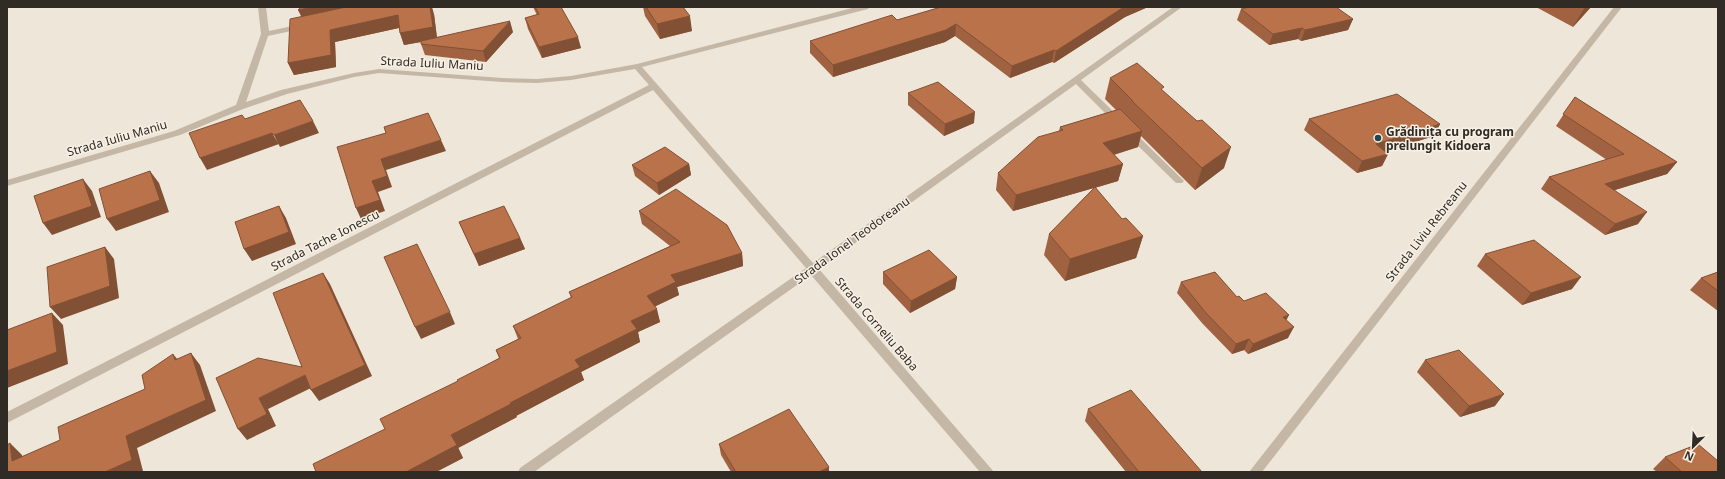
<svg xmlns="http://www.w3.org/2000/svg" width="1725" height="479" font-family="'Noto Sans',sans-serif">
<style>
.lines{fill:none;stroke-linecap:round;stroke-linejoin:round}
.minor{fill:#c5b7a6;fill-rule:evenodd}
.wall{fill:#a06240}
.shaded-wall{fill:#825034}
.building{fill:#ba724a;stroke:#825034}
.poi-dot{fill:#20464f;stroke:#f7f0e4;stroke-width:1.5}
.labels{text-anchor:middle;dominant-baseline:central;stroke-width:3;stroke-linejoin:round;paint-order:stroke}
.street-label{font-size:12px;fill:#312b26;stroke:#f7f0e4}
.poi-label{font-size:12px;font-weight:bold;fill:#312b26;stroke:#f7f0e4;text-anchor:start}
</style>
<rect width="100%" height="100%" fill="#eee6d8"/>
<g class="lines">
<g class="minor">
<polygon points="258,7 266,7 269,31 302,24 306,26 305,28 268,36 246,102 281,90 354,73 379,69 502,78 537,79 571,76 637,64 856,7 869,7 868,9 642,67 813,263 1173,7 1182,7 1081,80 1122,120 1123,122 1122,124 1116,124 1076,84 819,269 994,472 980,472 811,275 534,472 518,472 520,468 806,268 653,90 7,423 7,412 649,85 635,69 571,80 537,83 502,82 379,73 354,77 287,94 243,109 180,135 7,186 7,180 174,131 236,105 261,34"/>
<polygon points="1614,7 1622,7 1262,472 1249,472"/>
<polygon points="1130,130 1133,131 1182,179 1184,181 1182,183 1176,183 1127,135 1126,133"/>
</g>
</g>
<g class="wall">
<polygon points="533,7 561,7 581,48 542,58 528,29 525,18 537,15"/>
<polygon points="643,7 683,7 692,31 660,39 645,16"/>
<polygon points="941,7 1148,7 1125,17 1054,63 1052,62 1010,78 955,36 945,42 833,77 810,53 810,41 897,20"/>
<polygon points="1536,7 1591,7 1573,27"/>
<polygon points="1241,9 1353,19 1348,30 1301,41 1298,39 1269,45 1237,20"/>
<polygon points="434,14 437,37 513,32 486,62 425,55 421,44 421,42 404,45 400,33 399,28 335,42 336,67 294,75 288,63 302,17"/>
<polygon points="1110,78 1163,91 1224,168 1195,190 1141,136 1138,147 1114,155 1123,164 1118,181 1095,188 1122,219 1143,236 1136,258 1065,281 1044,255 1049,234 1094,188 1013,211 996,190 998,173 1059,131 1060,127 1116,110 1105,99"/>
<polygon points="908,93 974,123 944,136 908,105"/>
<polygon points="1575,97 1677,162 1667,174 1614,190 1638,224 1605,235 1541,189 1549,177 1607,160 1556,126"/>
<polygon points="1309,119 1440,124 1434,136 1385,151 1388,154 1382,166 1357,173 1304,130"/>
<polygon points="689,164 691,175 659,195 635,176 632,165"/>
<polygon points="639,211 742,253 743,266 677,287 679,295 655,306 660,322 638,332 640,342 581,372 584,380 516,416 517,417 458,448 463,458 436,472 316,472 385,429 458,381 499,358 496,350 518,339 513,326 571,298 569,292 670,246 642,224"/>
<polygon points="459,222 520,238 525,249 479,266"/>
<polygon points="1485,254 1572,289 1522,305 1477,266"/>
<polygon points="883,272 957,277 955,289 910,313 883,284"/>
<polygon points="1718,272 1718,311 1690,290 1701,278"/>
<polygon points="1181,282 1237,297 1244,301 1286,320 1288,338 1248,354 1244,350 1232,354 1202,323 1177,293"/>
<polygon points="1425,360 1495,406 1460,417 1417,372"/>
<polygon points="1088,409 1202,472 1126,472 1085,421"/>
<polygon points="719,444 829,472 731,472 721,455"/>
<polygon points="1665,457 1718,472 1657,472 1653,469"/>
</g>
<g class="shaded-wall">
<polygon points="311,7 371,7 304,22 298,10"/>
<polygon points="430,7 432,7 434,14 437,39 404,45 400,33"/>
<polygon points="1124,7 1148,7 1125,17 1054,63 1056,51"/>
<polygon points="1585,7 1591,7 1573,27"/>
<polygon points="398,15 403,27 335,42 336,67 294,75 288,63 330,30"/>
<polygon points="690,16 692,31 660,39 657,24"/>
<polygon points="1353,19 1348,30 1301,41 1305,30"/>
<polygon points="510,21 513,32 486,62 483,51"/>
<polygon points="956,24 955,36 945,42 833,77 833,65"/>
<polygon points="1302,28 1298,39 1269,45 1273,34"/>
<polygon points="578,37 581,48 542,58 539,47"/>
<polygon points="1054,50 1052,62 1010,78 1012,66"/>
<polygon points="975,112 974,123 944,136 945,124"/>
<polygon points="313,121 319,133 280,147 274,135"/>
<polygon points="1440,124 1434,136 1370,156 1376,144"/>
<polygon points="1142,131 1138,147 1099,159 1103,143"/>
<polygon points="272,133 279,144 207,170 200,158"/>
<polygon points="441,140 446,151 386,170 392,187 378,192 385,211 361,219 356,208 372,181 381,159"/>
<polygon points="1231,147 1224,168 1195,190 1202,168"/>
<polygon points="1388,154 1382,166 1357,173 1362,161"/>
<polygon points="1677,162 1667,174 1596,196 1605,184"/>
<polygon points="689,164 691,175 659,195 657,183"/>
<polygon points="1123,164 1118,181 1013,211 1016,195"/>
<polygon points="150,171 159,183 169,212 116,231 107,219"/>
<polygon points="83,179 92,191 101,217 52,235 43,223"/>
<polygon points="279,206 286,218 296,244 252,261 244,249"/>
<polygon points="1647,212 1638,224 1605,235 1615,224"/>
<polygon points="1143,236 1136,258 1065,281 1070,259"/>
<polygon points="520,238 525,249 479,266 474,254"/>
<polygon points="105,247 114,259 119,298 61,319 50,307"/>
<polygon points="742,253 743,266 677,287 679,295 650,309 647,296 671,275"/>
<polygon points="323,273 330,284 372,376 319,401 311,390"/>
<polygon points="957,277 955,289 910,313 911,301"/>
<polygon points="1581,277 1572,289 1522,305 1531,293"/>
<polygon points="657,309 660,322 638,332 640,342 581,372 584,380 516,416 517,417 458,448 451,435 510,403 631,321"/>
<polygon points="450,312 455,324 421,339 415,327"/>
<polygon points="52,313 63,325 68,364 7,388 7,371"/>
<polygon points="1289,315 1284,325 1283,317"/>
<polygon points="1294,327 1288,338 1248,354 1253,344"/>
<polygon points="1249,339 1244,350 1232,354 1236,344"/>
<polygon points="191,353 200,365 216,411 137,448 143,471 141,472 105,472 126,436"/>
<polygon points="173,354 183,366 175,360"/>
<polygon points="305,375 313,387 268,409 276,426 247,440 238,429 259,398"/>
<polygon points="1504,394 1495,406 1460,417 1469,406"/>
<polygon points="10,443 22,455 25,472 12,461"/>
<polygon points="457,445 463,458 436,472 406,472"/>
<polygon points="829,467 829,472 819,472"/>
</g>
<g class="building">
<polygon points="301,7 311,7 298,10"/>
<polygon points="346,7 430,7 433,27 400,33 398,15 330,30 331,55 288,63 290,19"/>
<polygon points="535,7 561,7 578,37 539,47 525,18 539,14"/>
<polygon points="646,7 683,7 690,16 657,24"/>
<polygon points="941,7 1124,7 1056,51 1054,50 1012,66 956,24 946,30 833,65 810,41 892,15 897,20"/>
<polygon points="1250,7 1336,7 1353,19 1305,30 1302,28 1273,34 1241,9"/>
<polygon points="510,21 483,51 421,44 421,41"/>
<polygon points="1137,63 1164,87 1161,89 1197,121 1202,120 1231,147 1202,168 1132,101 1133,101 1110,78"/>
<polygon points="938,82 975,112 945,124 908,93"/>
<polygon points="1397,94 1440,124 1376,144 1388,154 1362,161 1309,119"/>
<polygon points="1575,97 1677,162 1605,184 1647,212 1615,224 1549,177 1624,154 1563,114"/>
<polygon points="300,100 313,121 274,135 272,133 200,158 189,133 242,115 245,119"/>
<polygon points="1120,109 1142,131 1103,143 1123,164 1016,195 998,173 1038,137 1063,130 1060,127"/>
<polygon points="428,113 441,140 381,159 387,176 372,181 380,200 356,208 337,147 386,133 384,127"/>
<polygon points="665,147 689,164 657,183 632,165"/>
<polygon points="150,171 160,200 107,219 99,189"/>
<polygon points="83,179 92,206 43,223 34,196"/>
<polygon points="1095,187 1122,219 1126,218 1143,236 1070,259 1049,234"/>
<polygon points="676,189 727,225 742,253 671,275 676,282 647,296 657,309 631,321 637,329 575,360 580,367 510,403 511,404 451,435 457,445 406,472 316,472 313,464 385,429 380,419 458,381 457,380 500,358 496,350 521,338 513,326 572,297 569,292 680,242 639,211"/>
<polygon points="279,206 289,232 244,249 235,222"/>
<polygon points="504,206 520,238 474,254 459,222"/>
<polygon points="1534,240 1581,277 1531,293 1485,254"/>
<polygon points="417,244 450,312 415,327 384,257"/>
<polygon points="105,247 110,286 50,307 47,267"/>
<polygon points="929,250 957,277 911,301 883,272"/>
<polygon points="1215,272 1237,297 1239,296 1244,301 1266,293 1289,315 1283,317 1294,327 1253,344 1249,339 1236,344 1206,313 1181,282"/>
<polygon points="1718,272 1718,291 1701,278"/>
<polygon points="323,273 365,365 311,390 305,375 259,398 267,414 238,429 216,378 258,358 302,367 273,293"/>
<polygon points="52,313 57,352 7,371 7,330"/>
<polygon points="1459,350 1504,394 1469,406 1425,360"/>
<polygon points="191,353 206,400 126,436 132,460 105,472 7,472 7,445 10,443 12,461 60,440 58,427 145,389 142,375 173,354 175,360"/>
<polygon points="1131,390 1202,472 1139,472 1088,409"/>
<polygon points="789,409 829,467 819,472 736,472 719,444"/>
<polygon points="1698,444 1718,461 1718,472 1682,472 1665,457"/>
</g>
<circle class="poi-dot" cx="1378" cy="138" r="4"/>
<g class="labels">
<g class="street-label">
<text transform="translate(432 63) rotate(3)">Strada Iuliu Maniu</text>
<text transform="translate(117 138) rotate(-16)">Strada Iuliu Maniu</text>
<text transform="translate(1426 231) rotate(-52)">Strada Liviu Rebreanu</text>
<text transform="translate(325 240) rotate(-27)">Strada Tache Ionescu</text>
<text transform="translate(852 240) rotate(-36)">Strada Ionel Teodoreanu</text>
<text transform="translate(877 324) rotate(49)">Strada Corneliu Baba</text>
</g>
<g class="poi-label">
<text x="1386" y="131">Grădinița cu program<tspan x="1386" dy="14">prelungit Kidoera</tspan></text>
</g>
</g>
<rect width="1725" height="479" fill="none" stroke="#312b26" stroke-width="16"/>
<g transform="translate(1693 447) rotate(204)" stroke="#f7f0e4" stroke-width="3" paint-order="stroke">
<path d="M0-3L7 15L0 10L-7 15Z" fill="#312b26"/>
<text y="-6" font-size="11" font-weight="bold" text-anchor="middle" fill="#312b26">N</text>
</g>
</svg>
